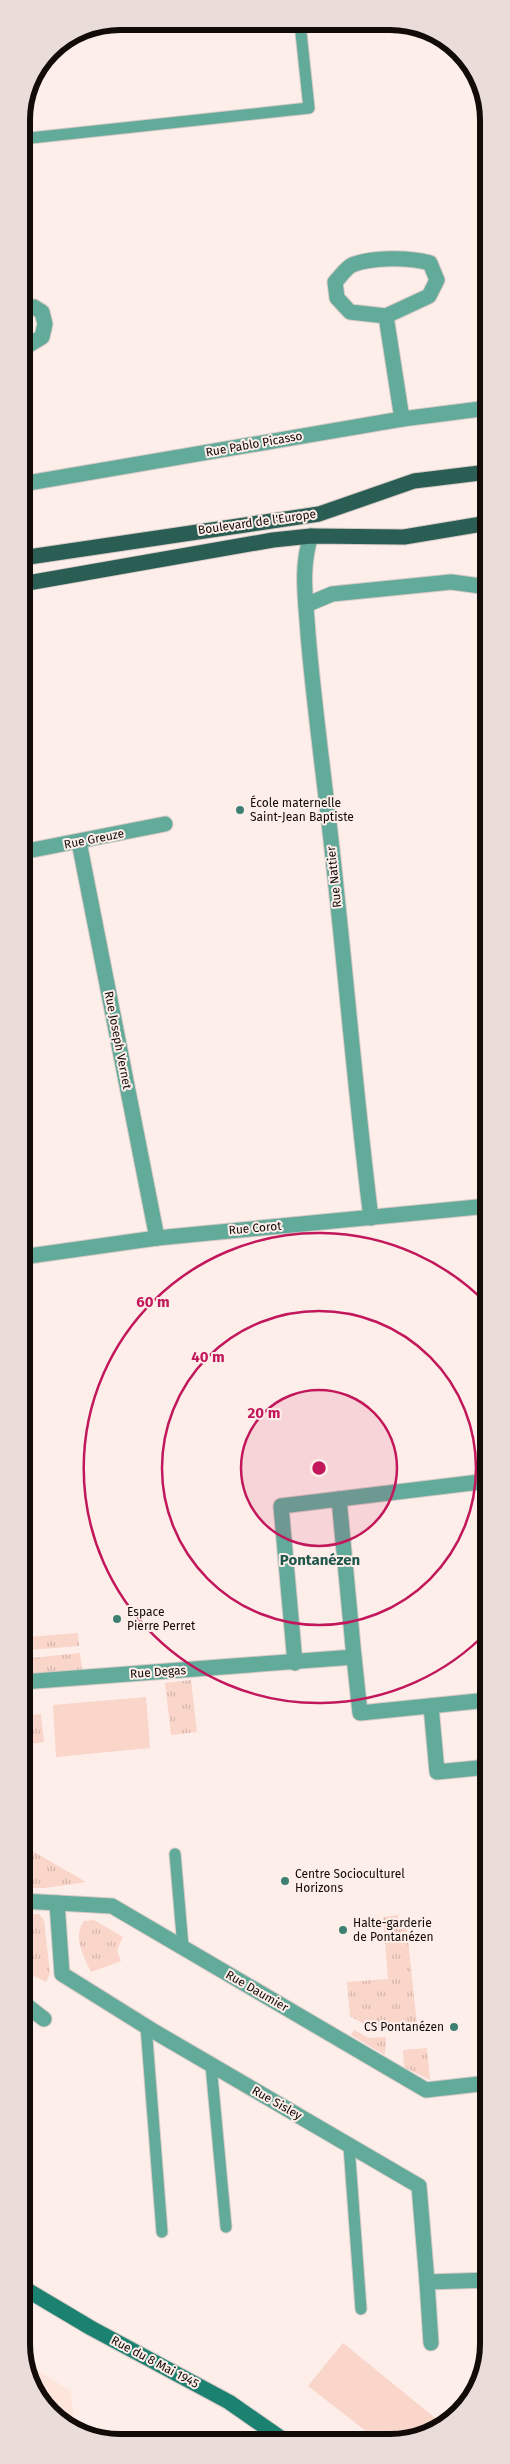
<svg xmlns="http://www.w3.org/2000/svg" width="510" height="2464" font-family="'Fira Sans',sans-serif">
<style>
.built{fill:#fee5dc}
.grass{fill:url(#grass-tufts)}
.green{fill:#f9d5ca}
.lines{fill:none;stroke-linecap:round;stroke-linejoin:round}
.lane-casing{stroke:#d7cac6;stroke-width:13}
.street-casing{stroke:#d7cac6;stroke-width:17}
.secondary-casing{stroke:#d7cac6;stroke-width:17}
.primary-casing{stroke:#d7cac6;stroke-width:17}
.lane{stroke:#62aa9a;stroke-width:11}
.street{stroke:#62aa9a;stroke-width:15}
.secondary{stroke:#1b8170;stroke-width:15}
.primary{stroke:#2a5d53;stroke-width:15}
.ring{fill:none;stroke:#c2185b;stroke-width:2.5}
.poi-dot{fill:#3d8072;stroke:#fdeeea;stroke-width:2}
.labels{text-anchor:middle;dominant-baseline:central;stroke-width:4;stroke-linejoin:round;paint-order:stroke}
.street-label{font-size:12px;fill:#120b08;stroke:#fdeeea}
.poi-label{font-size:12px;fill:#120b08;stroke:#fdeeea;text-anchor:start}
.quarter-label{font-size:15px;font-weight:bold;fill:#1f564b;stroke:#fdeeea}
.rim{fill:none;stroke:#120b08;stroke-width:6}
.centre{fill:#c2185b;stroke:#fdeeea;stroke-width:2.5}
.ring-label{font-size:15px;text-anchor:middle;font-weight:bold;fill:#c2185b;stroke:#fdeeea;stroke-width:4;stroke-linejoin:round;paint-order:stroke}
</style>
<defs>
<pattern id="grass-tufts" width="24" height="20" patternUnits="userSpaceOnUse" patternTransform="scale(1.25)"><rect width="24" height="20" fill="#f9d5ca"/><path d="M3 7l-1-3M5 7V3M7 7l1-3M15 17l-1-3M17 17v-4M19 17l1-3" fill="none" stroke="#d4b6ac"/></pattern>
</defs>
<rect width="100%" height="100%" fill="#fdeeea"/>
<polygon class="built" points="25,2363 71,2391 74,2425 46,2409"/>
<g class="grass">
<polygon points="78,1633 79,1646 29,1650 28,1637"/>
<polygon points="80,1653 82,1670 22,1675 22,1659"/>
<polygon points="191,1680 197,1732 171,1735 165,1683"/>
<polygon points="41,1714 44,1742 22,1745 22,1716"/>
<polygon points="22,1845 86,1882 46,1888 28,1888 22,1881"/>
<polygon points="34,1914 39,1914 44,1920 50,1973 46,1982 25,1971 27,1953 27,1920"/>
<polygon points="398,1915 398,1922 406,1922 417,2024 371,2028 350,2016 347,1982 388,1979 383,1917"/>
<path d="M 94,1920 L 123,1937 L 117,1950 L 121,1961 L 91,1972 C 84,1957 72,1936 84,1921 Z"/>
<polygon points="354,2030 369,2038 386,2037 385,2055 351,2035"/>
<polygon points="427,2048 430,2080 404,2067 403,2050"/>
</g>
<g class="green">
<polygon points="146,1697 150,1748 56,1757 53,1705"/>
<polygon points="343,2343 440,2422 437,2425 403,2442 380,2442 308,2386"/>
</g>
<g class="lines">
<g class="lane-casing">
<g id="lane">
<polyline points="21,139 309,108 300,23"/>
<polyline points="175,1854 183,1947"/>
<polyline points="146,2026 162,2232"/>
<polyline points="211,2065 226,2227"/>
<polyline points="349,2146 361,2309"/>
</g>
</g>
<g class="street-casing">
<g id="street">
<polyline points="22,308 34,307 42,312 45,324 42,337 22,349"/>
<path d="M 386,316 L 429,296 L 437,280 L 430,263 C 409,257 372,257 352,265 C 346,268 340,277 335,282 L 337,298 L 350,312 L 386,316 L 402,419"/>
<polyline points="22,484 402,419 488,408"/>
<path d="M 311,536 C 300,568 306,601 308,634 C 313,694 321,754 328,814 C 344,949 354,1083 371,1218"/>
<polyline points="306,605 332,594 451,582 488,587"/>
<polyline points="79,842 157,1238"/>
<polyline points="22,852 165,824"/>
<polyline points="22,1257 157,1238 488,1206"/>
<polyline points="354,1657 360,1713 488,1700"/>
<polyline points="295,1663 281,1506 488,1481"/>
<polyline points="22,1682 354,1657 339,1499"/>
<polyline points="431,1706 437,1772 488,1767"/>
<polyline points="22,1901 112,1906 426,2090 488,2083"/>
<polyline points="57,1903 62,1974 155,2032 419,2186 427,2282 489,2280"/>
<polyline points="22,2002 44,2019"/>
<polyline points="427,2282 431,2343"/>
</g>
</g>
<g class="secondary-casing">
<polyline id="secondary" points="22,2287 91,2328 229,2402 285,2441"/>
</g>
<g class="primary-casing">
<g id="primary">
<polyline points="22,558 319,514 414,481 488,472"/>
<polyline points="22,584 273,540 311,536 404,537 488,523"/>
</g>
</g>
<use href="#lane" class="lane"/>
<use href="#street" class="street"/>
<use href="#secondary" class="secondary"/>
<use href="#primary" class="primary"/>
</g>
<circle cx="319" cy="1468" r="78" fill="#c2185b" fill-opacity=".12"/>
<g class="ring">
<circle cx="319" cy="1468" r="78"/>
<circle cx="319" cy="1468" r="157"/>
<path d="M488 1631A235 235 0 1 1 488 1305"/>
</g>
<g class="poi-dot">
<circle cx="240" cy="810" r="5"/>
<circle cx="117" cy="1619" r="5"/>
<circle cx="285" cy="1881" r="5"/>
<circle cx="343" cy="1930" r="5"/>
<circle cx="454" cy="2027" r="5"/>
</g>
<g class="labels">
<g class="street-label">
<text transform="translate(254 444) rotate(-10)">Rue Pablo Picasso</text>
<text transform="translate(257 522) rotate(-8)">Boulevard de l'Europe</text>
<text transform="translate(94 839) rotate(-11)">Rue Greuze</text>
<text transform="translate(334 877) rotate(-96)">Rue Nattier</text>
<text transform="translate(118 1040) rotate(79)">Rue Joseph Vernet</text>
<text transform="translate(255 1228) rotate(-5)">Rue Corot</text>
<text transform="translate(158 1672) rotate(-4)">Rue Degas</text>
<text transform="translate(257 1991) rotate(30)">Rue Daumier</text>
<text transform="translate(277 2103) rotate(30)">Rue Sisley</text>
<text transform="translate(155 2362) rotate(28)">Rue du 8 Mai 1945</text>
</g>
<g class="poi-label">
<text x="250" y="803">École maternelle<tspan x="250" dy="14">Saint-Jean Baptiste</tspan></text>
<text x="127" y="1612">Espace<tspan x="127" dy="14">Pierre Perret</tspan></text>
<text x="295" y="1874">Centre Socioculturel<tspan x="295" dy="14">Horizons</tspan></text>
<text x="353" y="1923">Halte-garderie<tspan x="353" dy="14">de Pontanézen</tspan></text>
<text x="444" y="2027" text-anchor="end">CS Pontanézen</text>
</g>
<g class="quarter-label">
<text x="320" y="1560">Pontanézen</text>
</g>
</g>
<path d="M0 0H510V2464H0ZM120 30H390A90 90 0 0 1 480 120V2344A90 90 0 0 1 390 2434H120A90 90 0 0 1 30 2344V120A90 90 0 0 1 120 30Z" fill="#eadcd8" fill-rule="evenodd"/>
<path class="rim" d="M120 30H390A90 90 0 0 1 480 120V2344A90 90 0 0 1 390 2434H120A90 90 0 0 1 30 2344V120A90 90 0 0 1 120 30Z"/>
<circle cx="319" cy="1468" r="8" class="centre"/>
<g class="ring-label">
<text x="153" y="1307">60 m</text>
<text x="208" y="1362">40 m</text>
<text x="264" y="1418">20 m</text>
</g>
</svg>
